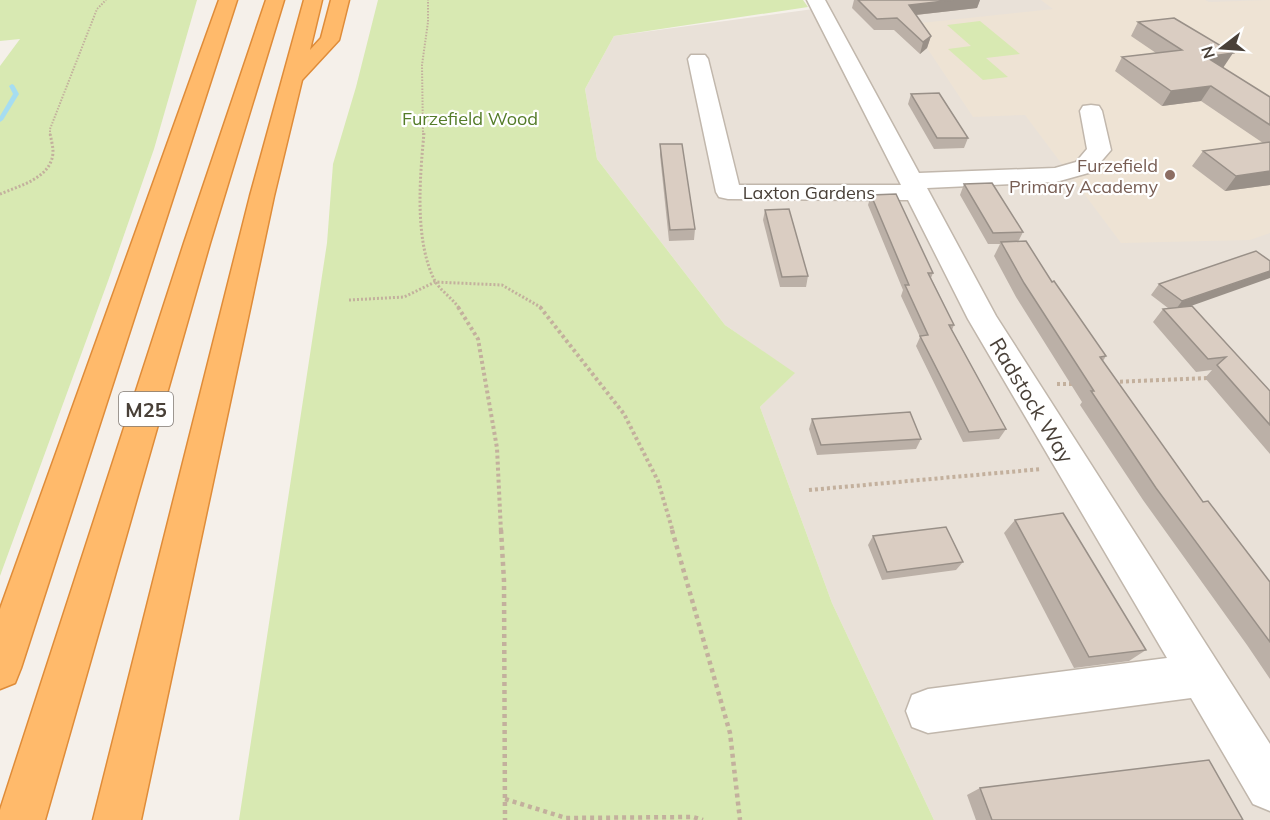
<svg xmlns="http://www.w3.org/2000/svg" width="1270" height="820" font-family="Mulish,sans-serif">
<style>
.residential{fill:#e9e1d8}
.education{fill:#eee3d4}
.green{fill:#d8e9b2}
.lines{fill:none;stroke-linecap:round;stroke-linejoin:round}
.stream{fill:#a6ddf1;fill-rule:evenodd}
.minor-casing{stroke:#c1b7ac;stroke-width:3}
.highway-casing{stroke:#df8c39;stroke-width:3}
.path-far3{stroke:#c3b09d;stroke-width:2;stroke-dasharray:1.5 1.5;stroke-linecap:butt}
.path-far2{stroke:#c3b09d;stroke-width:3;stroke-dasharray:2 2;stroke-linecap:butt}
.path-far1{stroke:#c3b09d;stroke-width:4;stroke-dasharray:3 3;stroke-linecap:butt}
.path{stroke:#c3b09d;stroke-width:4.5;stroke-dasharray:4 4;stroke-linecap:butt}
.minor{fill:#fff;fill-rule:evenodd}
.highway{fill:#ffba6b;fill-rule:evenodd}
.wall{fill:#bbb0a7}
.shaded-wall{fill:#999088}
.building{fill:#dacdc2;stroke:#999088;stroke-width:1.5}
.education-dot{fill:#8d6e63;stroke:#fff;stroke-width:2}
.labels{text-anchor:middle;dominant-baseline:central;stroke-width:4.5;stroke-linejoin:round;paint-order:stroke}
.far-park-label{font-size:18px;fill:#547c29;stroke:#fff}
.far-education-label{font-size:18px;fill:#785e54;stroke:#fff;text-anchor:end}
.far-street-label{font-size:18px;fill:#494038;stroke:#fff}
.shield{fill:#fff;stroke:#807974;stroke-width:1.5}
.shield-label{font-size:20px;font-weight:bold;fill:#494038}
.street-label{font-size:21px;fill:#494038;stroke:#fff}
</style>
<rect width="100%" height="100%" fill="#f5f0ea"/>
<polygon class="residential" points="824,0 1270,0 1270,820 934,820 832,603 760,407 794,373 725,325 597,159 585,89 614,36 828,7"/>
<polygon class="education" points="1041,0 1205,0 1209,2 1270,0 1270,233 1250,240 1121,243 1025,115 973,117 911,24 1053,9"/>
<g class="green">
<polygon points="0,0 197,0 154,149 108,281 0,576 0,66 20,39 0,41"/>
<polygon points="378,0 803,0 808,7 614,36 585,89 597,159 725,325 795,373 760,407 832,603 934,820 239,820 327,243 333,164 356,87"/>
<polygon points="980,21 1020,54 986,58 1008,77 983,80 948,49 971,46 947,25"/>
</g>
<g class="lines">
<polygon class="stream" points="12,84 14,85 19,94 3,120 0,122 0,116 13,94 9,86"/>
<g class="minor-casing">
<polygon id="minor" points="807,0 825,0 919,173 1055,168 1076,162 1087,149 1080,111 1083,106 1091,105 1099,106 1102,111 1111,150 1092,172 1056,182 927,188 996,316 1270,744 1270,811 1253,804 1191,698 928,733 912,727 906,711 912,695 928,689 1167,658 968,319 908,200 728,199 719,197 716,192 688,59 691,55 705,55 708,59 739,185 901,185"/>
</g>
<g class="highway-casing">
<g id="highway">
<polygon points="219,0 237,0 21,668 15,683 0,689 0,609"/>
<polygon points="266,0 284,0 210,243 45,820 0,820 0,810 184,243"/>
<polygon points="304,0 322,0 310,50 321,38 331,0 349,0 339,40 302,80 274,196 141,820 93,820 250,196"/>
</g>
</g>
<g class="path-far3">
<polyline points="50,135 50,129 97,9 106,0"/>
<polyline points="423,135 422,65 428,22 428,0"/>
</g>
<g class="path-far2">
<path d="M 424,133 C 420,176 414,241 435,281 C 439,289 452,298 459,308"/>
<path d="M 0,194 C 19,186 52,178 53,152 C 53,146 51,139 50,133"/>
<polyline points="349,300 404,297 435,282 502,285 542,308"/>
</g>
<g class="path-far1">
<polyline points="458,307 478,339 497,448 501,532"/>
<polyline points="540,307 624,414 658,481 673,532"/>
<polyline points="1114,382 1208,378"/>
<polyline points="1057,384 1073,384"/>
<polyline points="809,490 1042,469"/>
</g>
<g class="path">
<polyline points="501,530 504,581 505,820"/>
<polyline points="672,530 730,733 740,820"/>
<polyline points="505,799 566,818 693,817 703,820"/>
</g>
<use href="#minor" class="minor"/>
<use href="#highway" class="highway"/>
</g>
<g class="wall">
<polygon points="854,0 980,0 977,8 916,15 931,36 927,48 920,54 894,30 874,30 852,8"/>
<polygon points="1138,22 1223,68 1270,97 1270,185 1225,191 1192,166 1203,151 1263,143 1201,101 1162,106 1115,71 1122,57 1156,53 1131,36"/>
<polygon points="911,94 968,138 964,148 934,149 908,104"/>
<polygon points="660,144 695,229 694,240 669,241 660,155"/>
<polygon points="964,184 1023,232 1018,242 1052,282 1106,356 1103,361 1203,502 1270,582 1270,679 1247,645 1143,500 1080,405 1082,402 1016,297 994,256 1000,244 988,244 960,195"/>
<polygon points="871,195 933,273 931,278 954,325 952,330 1006,429 999,439 963,442 916,346 920,337 901,296 903,290 868,205"/>
<polygon points="765,210 808,276 806,287 780,287 763,220"/>
<polygon points="1159,284 1192,306 1270,391 1270,454 1205,378 1212,370 1196,372 1153,322 1163,309 1168,308 1151,295"/>
<polygon points="812,419 921,439 916,449 817,455 809,429"/>
<polygon points="1015,520 1146,650 1129,661 1074,668 1004,533"/>
<polygon points="873,536 963,562 956,570 882,580 868,545"/>
<polygon points="980,788 1243,820 976,820 967,795"/>
</g>
<g class="shaded-wall">
<polygon points="953,0 980,0 977,8 906,16 909,5"/>
<polygon points="931,36 927,48 920,54 923,42"/>
<polygon points="1233,53 1223,68 1206,57"/>
<polygon points="1211,86 1201,101 1162,106 1171,91"/>
<polygon points="1270,171 1270,185 1225,191 1236,176"/>
<polygon points="1270,271 1270,278 1174,312 1182,301"/>
</g>
<g class="building">
<polygon points="858,0 953,0 909,5 931,36 923,42 897,18 877,19"/>
<polygon points="1174,18 1233,53 1206,57 1270,97 1270,125 1211,86 1171,91 1122,57 1182,50 1138,22"/>
<polygon points="939,93 968,138 937,138 911,94"/>
<polygon points="1270,142 1270,171 1236,176 1203,151"/>
<polygon points="660,144 682,144 695,229 670,230"/>
<polygon points="992,183 1023,232 993,233 964,184"/>
<polygon points="896,194 933,273 928,273 954,325 949,325 1006,429 969,432 920,336 928,335 905,285 909,285 871,195"/>
<polygon points="789,209 808,276 782,277 765,210"/>
<polygon points="1026,241 1052,282 1054,281 1106,356 1100,357 1203,502 1208,501 1270,582 1270,642 1156,488 1091,391 1094,391 1024,283 1001,242"/>
<polygon points="1256,251 1270,261 1270,271 1182,301 1159,284"/>
<polygon points="1192,306 1270,391 1270,425 1217,365 1226,357 1208,359 1163,309"/>
<polygon points="910,412 921,439 821,445 812,419"/>
<polygon points="1063,513 1146,650 1089,657 1015,520"/>
<polygon points="946,527 963,562 887,572 873,536"/>
<polygon points="1209,760 1243,820 992,820 980,788"/>
</g>
<circle class="education-dot" cx="1170" cy="175" r="6"/>
<g class="labels">
<g class="far-park-label">
<text x="470" y="118">Furzefield Wood</text>
</g>
<g class="far-education-label">
<text x="1158" y="165">Furzefield<tspan x="1158" dy="21">Primary Academy</tspan></text>
</g>
<g class="far-street-label">
<text x="809" y="192">Laxton Gardens</text>
</g>
<rect class="shield" x="119" y="392" width="54" height="34" rx="4.5"/>
<g class="shield-label">
<text x="146" y="409">M25</text>
</g>
<g class="street-label">
<text transform="translate(1032 400) rotate(59)">Radstock Way</text>
</g>
</g>
<g transform="translate(1222 48) rotate(253)" stroke="#ffffff" stroke-width="4.5" paint-order="stroke">
<path d="M0-4.5L10 22L0 15L-10 22Z" fill="#494038"/>
<text y="-9" font-size="16" font-weight="bold" text-anchor="middle" fill="#494038">N</text>
</g>
</svg>
